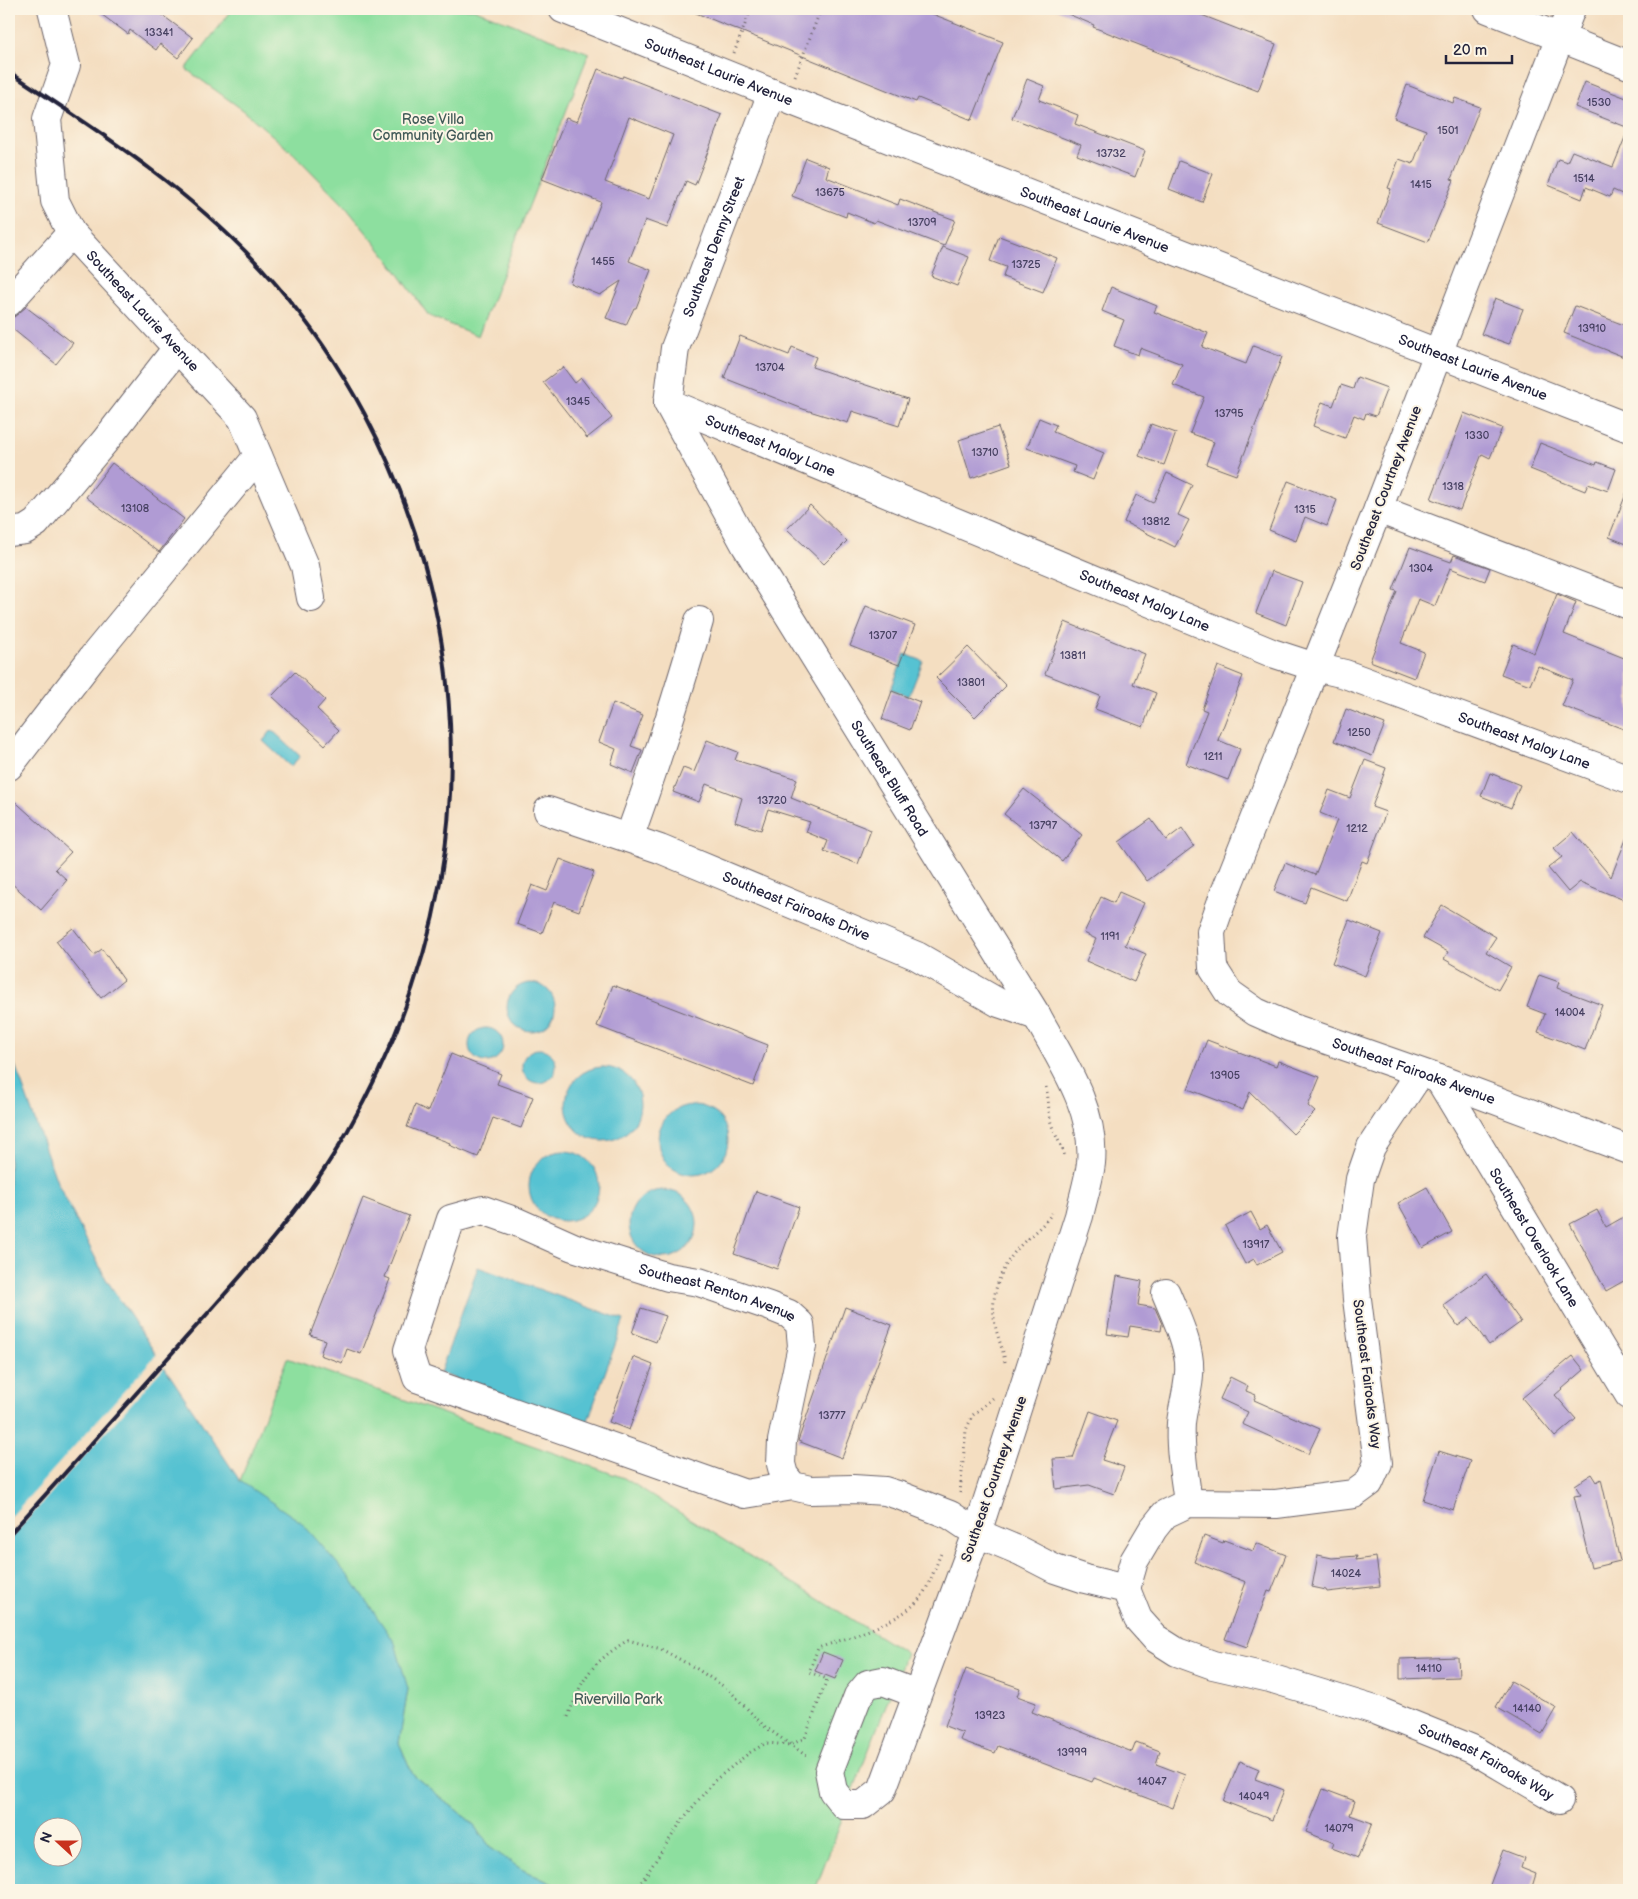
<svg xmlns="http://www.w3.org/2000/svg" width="1638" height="1899" font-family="'Balsamiq Sans',sans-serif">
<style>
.green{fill:#8ddf9f;stroke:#58806d}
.water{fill:#57c2d2;stroke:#3c7286;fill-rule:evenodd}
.pier{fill:#f4dec1}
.building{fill:#b09bd4;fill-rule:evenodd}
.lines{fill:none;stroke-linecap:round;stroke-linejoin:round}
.minor-casing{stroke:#6c646a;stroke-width:30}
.path{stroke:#6c646a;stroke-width:3;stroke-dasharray:1 4;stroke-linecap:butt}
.minor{stroke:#fff;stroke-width:28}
.rail{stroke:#22223b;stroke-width:4}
.labels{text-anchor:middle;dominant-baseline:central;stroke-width:4;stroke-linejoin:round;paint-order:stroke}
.number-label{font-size:11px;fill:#464061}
.street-label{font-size:14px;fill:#22223b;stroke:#fcf5e5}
.park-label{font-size:14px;fill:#425b59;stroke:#fcf5e5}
</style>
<rect width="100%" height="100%" fill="#fcf5e5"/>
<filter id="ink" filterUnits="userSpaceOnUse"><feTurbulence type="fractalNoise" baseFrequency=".02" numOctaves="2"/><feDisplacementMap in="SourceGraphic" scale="10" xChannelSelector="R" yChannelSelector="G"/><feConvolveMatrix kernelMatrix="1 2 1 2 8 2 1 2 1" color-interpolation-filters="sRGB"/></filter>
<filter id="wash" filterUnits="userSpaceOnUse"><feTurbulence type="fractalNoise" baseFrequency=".0096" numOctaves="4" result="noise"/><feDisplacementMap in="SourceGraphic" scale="20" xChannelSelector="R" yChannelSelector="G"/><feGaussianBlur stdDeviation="1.12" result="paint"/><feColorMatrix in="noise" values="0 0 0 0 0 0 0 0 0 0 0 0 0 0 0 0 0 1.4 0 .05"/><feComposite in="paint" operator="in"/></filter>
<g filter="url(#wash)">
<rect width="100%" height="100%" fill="#f4dec1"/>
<g class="green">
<polygon points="233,9 473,9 589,53 478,336 429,316 388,259 344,205 295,155 243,110 186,69"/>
<polygon points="287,1358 624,1478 906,1653 815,1890 565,1890 521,1869 492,1849 471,1822 413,1775 399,1743 408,1689 240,1481"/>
</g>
<g class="water">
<polygon points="905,654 923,661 909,696 891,689"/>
<polygon points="272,730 300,756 291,767 263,741"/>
<circle cx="531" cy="1007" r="24"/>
<circle cx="486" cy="1045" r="17"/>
<path d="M 9,1048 L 57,1182 L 106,1279 L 240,1481 L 301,1522 L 351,1579 L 395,1643 L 408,1689 L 399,1743 L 413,1775 L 471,1822 L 492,1849 L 521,1869 L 565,1890 L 9,1890 ZM 42,1826 L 72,1826 L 72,1856 L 42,1856 Z"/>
<circle cx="539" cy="1066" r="17"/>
<circle cx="603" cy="1104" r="37"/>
<circle cx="693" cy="1140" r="35"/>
<circle cx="564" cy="1186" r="35"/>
<circle cx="663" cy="1224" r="34"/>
<polygon points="478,1267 624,1320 586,1426 440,1373"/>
</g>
<polygon class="pier" points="158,1353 166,1365 9,1540 9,1519"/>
<g id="blocks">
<g class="building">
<polygon points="94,9 154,9 193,38 178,58 160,44 156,50 130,30 128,34"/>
<polygon points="686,9 920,9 1003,42 972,120 918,98 916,102"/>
<polygon points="1056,9 1186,9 1276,44 1258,91 1093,27 1094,25"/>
<path d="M 598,69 L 622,78 L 623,76 L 722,115 L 695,185 L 686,181 L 667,228 L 645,220 L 629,261 L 651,270 L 636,308 L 634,308 L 626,325 L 606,318 L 621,281 L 600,295 L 570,283 L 601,202 L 542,179 L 566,118 L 577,122 ZM 629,117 L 673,135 L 649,199 L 605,182 Z"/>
<polygon points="1027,79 1044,86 1039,100 1078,115 1075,124 1145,151 1135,177 1077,155 1081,145 1012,118"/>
<polygon points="1585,82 1629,99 1629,128 1575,107"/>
<polygon points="1407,85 1453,103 1455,98 1480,107 1451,179 1454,180 1428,242 1378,223 1391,189 1388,188 1399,159 1413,164 1426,130 1394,118"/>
<polygon points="1628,130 1629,130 1629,197 1613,190 1610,197 1586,187 1582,199 1548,185 1558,159 1567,162 1572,151 1613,167"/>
<polygon points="806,158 829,167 826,177 898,205 900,199 955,220 944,246 876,220 874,223 847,212 846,217 792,196"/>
<polygon points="1179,161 1213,174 1202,202 1169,189"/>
<polygon points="999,236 1057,258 1043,292 1003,277 1006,267 990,261"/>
<polygon points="943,247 969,257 957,286 931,276"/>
<polygon points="1111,287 1157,306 1154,312 1208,333 1202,347 1246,364 1253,346 1282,357 1236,475 1206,464 1214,442 1190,433 1204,397 1173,385 1182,364 1140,348 1138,355 1114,346 1124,320 1102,311"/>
<polygon points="1495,298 1523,309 1509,344 1481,334"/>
<polygon points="1575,306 1629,327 1629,359 1564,333"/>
<polygon points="26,307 73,343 56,364 9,326 9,317 14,317"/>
<polygon points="740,336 789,355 792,347 816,357 812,367 908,399 899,426 852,411 848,423 803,409 724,378"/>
<polygon points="563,367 575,383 581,378 612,418 587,438 543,382"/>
<polygon points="1357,377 1387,388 1376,416 1366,413 1364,419 1354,415 1345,438 1313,426 1322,402 1333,406 1341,385 1353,389"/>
<polygon points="1464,413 1502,428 1490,458 1482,454 1460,510 1431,499"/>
<polygon points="1039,418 1056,425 1053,432 1104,453 1093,480 1073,472 1075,466 1027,448"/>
<polygon points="1151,424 1176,433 1164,465 1139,456"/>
<polygon points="998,427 1011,464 971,478 959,440"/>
<polygon points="1540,443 1596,465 1597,462 1616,469 1608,491 1588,484 1585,491 1530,469"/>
<polygon points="112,463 184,519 159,552 86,497"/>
<polygon points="1167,473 1192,485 1178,515 1189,520 1175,547 1124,522 1136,495 1153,503"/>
<polygon points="1288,481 1337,500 1327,526 1305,517 1296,541 1269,530"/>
<polygon points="1628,489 1629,489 1629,545 1609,537"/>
<polygon points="810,505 847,541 824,564 787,529"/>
<polygon points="1410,547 1451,562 1454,555 1490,568 1485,581 1450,568 1435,606 1418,599 1401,643 1424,652 1414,678 1370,661 1397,591 1393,590"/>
<polygon points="1272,571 1302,582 1286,625 1256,613"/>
<polygon points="1557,594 1576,602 1564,634 1629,660 1629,731 1562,706 1573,680 1538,666 1530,685 1501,674 1513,644 1534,653"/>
<polygon points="866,606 915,625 899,665 850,646"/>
<polygon points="1065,622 1145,654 1133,684 1156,693 1143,727 1095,709 1100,696 1045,674"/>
<polygon points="968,647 1006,686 975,717 936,678"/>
<polygon points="1218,666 1243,676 1218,740 1240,749 1228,780 1186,764 1207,711 1202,709"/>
<polygon points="295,672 325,700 317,709 339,730 325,745 272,696"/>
<polygon points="892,691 920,702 910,730 882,719"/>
<polygon points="613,703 643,715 631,746 642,750 633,773 611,764 616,749 599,742"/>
<polygon points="1346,709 1385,724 1372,756 1334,741"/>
<polygon points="707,740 738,752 735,760 797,779 791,798 871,830 858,864 824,851 828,841 806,832 810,822 768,809 761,830 735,822 742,798 706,784 699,802 673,792 683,768 694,772"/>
<polygon points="1365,760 1386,768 1372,807 1386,812 1367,863 1362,861 1347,901 1311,887 1305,903 1274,891 1285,863 1315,875 1337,820 1320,813 1329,790 1350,798"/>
<polygon points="1490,773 1520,785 1511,808 1481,796"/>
<polygon points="1024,789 1082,835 1062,861 1004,814"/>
<polygon points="9,796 71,852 55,869 67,880 41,910 9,881"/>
<polygon points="1151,819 1166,840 1182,828 1194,846 1147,881 1119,842"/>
<polygon points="1573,832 1611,877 1629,832 1629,890 1627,896 1629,902 1580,882 1568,892 1548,868 1562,857 1554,848"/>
<polygon points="560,859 594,872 579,911 554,902 542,933 517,924 532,885 547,891"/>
<polygon points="1119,892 1144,903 1125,945 1146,954 1134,982 1086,961 1096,939 1084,933 1101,897 1114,903"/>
<polygon points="1442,905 1496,937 1486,952 1511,967 1498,990 1444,959 1448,952 1423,938"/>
<polygon points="1349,920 1382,933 1365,976 1332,963"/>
<polygon points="73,928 94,955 102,949 124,980 101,998 56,941"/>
<polygon points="1539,975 1559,982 1557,988 1602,1005 1585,1050 1538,1032 1545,1014 1527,1007"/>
<polygon points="613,985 768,1045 753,1086 597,1026"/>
<polygon points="1207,1040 1276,1066 1278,1061 1320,1077 1308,1106 1315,1112 1293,1134 1250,1092 1243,1110 1188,1089"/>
<polygon points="451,1054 501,1074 497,1084 533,1097 521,1128 493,1118 478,1157 449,1145 450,1143 407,1127 415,1105 428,1111"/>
<polygon points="1427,1187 1452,1232 1423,1248 1398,1203"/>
<polygon points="756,1191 799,1207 777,1269 734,1254"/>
<polygon points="363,1198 409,1216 385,1277 390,1279 361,1354 347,1349 342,1363 320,1355 325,1340 310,1335"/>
<polygon points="1597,1210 1606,1227 1629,1214 1629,1278 1606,1291 1570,1224"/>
<polygon points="1251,1212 1260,1229 1267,1225 1282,1252 1257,1265 1254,1259 1245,1264 1225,1226"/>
<polygon points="1486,1274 1521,1322 1489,1345 1469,1318 1458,1326 1443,1305"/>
<polygon points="1117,1276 1142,1281 1138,1305 1155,1308 1162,1324 1161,1331 1130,1326 1128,1337 1107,1334"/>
<polygon points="845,1307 892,1325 842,1458 798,1441"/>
<polygon points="641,1308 666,1316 656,1342 632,1333"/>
<polygon points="1573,1356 1584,1370 1555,1395 1576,1419 1555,1437 1522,1398"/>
<polygon points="633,1357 653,1365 629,1430 609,1422"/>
<polygon points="1230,1377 1248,1386 1246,1391 1256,1395 1254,1400 1320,1429 1308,1454 1242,1424 1248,1412 1220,1399"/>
<polygon points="1090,1411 1117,1421 1102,1460 1124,1467 1114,1494 1089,1485 1056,1489 1053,1459 1073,1458"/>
<polygon points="1439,1451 1470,1461 1453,1510 1423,1500"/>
<polygon points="1592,1474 1597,1482 1601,1479 1620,1561 1591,1568 1574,1496 1581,1495 1575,1485"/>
<polygon points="1204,1536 1223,1543 1224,1540 1253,1551 1256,1543 1286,1555 1271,1592 1268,1591 1247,1647 1225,1639 1246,1582 1194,1562"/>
<polygon points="1318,1555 1332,1558 1357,1556 1356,1560 1376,1557 1380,1586 1327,1592 1326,1590 1312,1587"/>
<polygon points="823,1652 843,1660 835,1679 815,1671"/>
<polygon points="1458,1657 1459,1677 1400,1679 1400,1659"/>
<polygon points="966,1669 1020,1688 1017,1696 1036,1703 1032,1712 1132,1752 1136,1742 1160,1751 1156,1764 1185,1775 1173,1808 1094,1778 1092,1782 998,1746 995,1753 960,1740 963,1733 945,1726"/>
<polygon points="1511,1681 1557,1708 1542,1734 1496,1707"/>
<polygon points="1240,1761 1259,1769 1255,1779 1284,1790 1272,1820 1223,1801"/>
<polygon points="1323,1789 1355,1801 1350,1815 1372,1823 1358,1858 1332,1848 1334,1843 1306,1832"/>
<polygon points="1503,1850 1524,1858 1521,1868 1536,1874 1531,1890 1488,1890"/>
</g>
</g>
</g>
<g filter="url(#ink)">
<use href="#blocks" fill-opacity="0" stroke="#6c646a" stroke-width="1"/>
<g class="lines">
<g class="minor-casing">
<g id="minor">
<path id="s1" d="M 52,9 L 66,65 L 47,119 L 55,201 L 71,233 L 242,418 L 305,566 L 311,598"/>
<path id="s2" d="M 563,9 L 787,99 L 1629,428"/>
<polyline points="1488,9 1629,65"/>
<path id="s3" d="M 1571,9 L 1378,509 L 1224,895 L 1211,932 L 1213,968 L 1229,993 L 1256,1012 L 1290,1027 L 1439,1079 L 1629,1150"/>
<polyline points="9,302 71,233"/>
<path id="s4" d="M 668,403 L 746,546 L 1037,1016 C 1061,1060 1096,1110 1091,1163 C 1089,1180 1083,1198 1079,1216 L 977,1533 L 882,1790 L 863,1805 L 844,1805 L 833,1791 L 829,1771 L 858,1696 L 868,1684 L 883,1681 L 917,1694"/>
<path id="s5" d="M 668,403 L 1272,653 L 1315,667 L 1345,674 L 1629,779"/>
<path id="s6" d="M 668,403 L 675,348 L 772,93"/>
<polyline points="1378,509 1629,605"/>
<polyline points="9,532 25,530 36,523 105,441 177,348"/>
<polyline points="9,766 93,657 258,456"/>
<path id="s7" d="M 548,811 L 660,849 L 917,956 L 999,1003 L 1037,1016"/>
<path d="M 629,838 C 655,767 678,694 699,621"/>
<path id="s8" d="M 1439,1079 L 1629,1395"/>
<path d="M 1166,1293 C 1175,1315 1187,1339 1189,1362 C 1191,1383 1183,1403 1181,1423 C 1179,1449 1185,1477 1188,1503"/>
<path id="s9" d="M 793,1486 L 745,1494 L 417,1378 L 408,1350 L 451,1219 L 483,1210 L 517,1222 L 573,1247 L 668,1277 L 699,1282 L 769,1306 L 789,1314 L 800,1324 L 802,1346 L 782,1441 L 781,1464 L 784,1475 L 793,1486 L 810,1490 L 853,1489 L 885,1491 L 901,1496 L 950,1515 L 977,1533 L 1020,1551 L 1055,1569 L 1085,1579 L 1126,1589 L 1138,1619 L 1155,1638 L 1177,1652 L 1213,1665 L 1270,1678 L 1378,1711 L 1472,1749 L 1559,1800"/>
<polyline points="1126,1589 1134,1561 1153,1529 1165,1514 1188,1503 1276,1504 1354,1494 1369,1483 1378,1463 1357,1299 1352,1237 1360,1179 1371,1147 1420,1073"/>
</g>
</g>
<g class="path">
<polyline points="734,53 751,9"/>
<polyline points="795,76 821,9"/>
<path d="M 1046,1087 C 1049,1099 1048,1111 1051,1123 C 1055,1136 1062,1145 1065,1157"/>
<path d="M 1005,1362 C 1003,1347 995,1333 994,1317 C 991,1292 1002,1265 1020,1246 C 1030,1235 1044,1226 1052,1213"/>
<polyline points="960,1493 966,1430 973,1415 993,1398"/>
<path d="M 568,1717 C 583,1675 591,1664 628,1640 L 661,1649 L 697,1669 L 729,1690 L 764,1726 L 808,1757"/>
<path d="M 636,1890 L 683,1819 L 714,1781 L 749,1753 L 766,1743 L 790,1745 L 805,1738 L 827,1679 L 809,1672 L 818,1648 C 847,1638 907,1621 923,1594 C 931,1581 936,1565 942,1551"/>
</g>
<use href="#minor" class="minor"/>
<path class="rail" d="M 9,72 C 104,134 199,196 274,282 C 415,444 478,670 440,882 C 424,970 391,1055 347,1132 C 303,1210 241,1276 182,1342 C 124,1407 67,1471 9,1535"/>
</g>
</g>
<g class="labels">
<g class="number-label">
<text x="159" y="32">13341</text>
<text x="1599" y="102">1530</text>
<text x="1448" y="130">1501</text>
<text x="1111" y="153">13732</text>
<text x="1584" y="178">1514</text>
<text x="1421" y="184">1415</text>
<text x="830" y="192">13675</text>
<text x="922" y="222">13709</text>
<text x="603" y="261">1455</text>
<text x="1026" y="264">13725</text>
<text x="1592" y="328">13910</text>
<text x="770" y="367">13704</text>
<text x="578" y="401">1345</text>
<text x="1229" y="413">13795</text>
<text x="1477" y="435">1330</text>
<text x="985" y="452">13710</text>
<text x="1453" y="486">1318</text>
<text x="135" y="508">13108</text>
<text x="1305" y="509">1315</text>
<text x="1156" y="521">13812</text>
<text x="1421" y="568">1304</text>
<text x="883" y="635">13707</text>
<text x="1073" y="655">13811</text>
<text x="971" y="682">13801</text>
<text x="1359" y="732">1250</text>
<text x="1213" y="756">1211</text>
<text x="772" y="800">13720</text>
<text x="1043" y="825">13797</text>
<text x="1357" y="828">1212</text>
<text x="1110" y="936">1191</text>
<text x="1570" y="1012">14004</text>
<text x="1225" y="1075">13905</text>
<text x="1256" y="1244">13917</text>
<text x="832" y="1415">13777</text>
<text x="1346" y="1573">14024</text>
<text x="1429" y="1668">14110</text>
<text x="1527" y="1708">14140</text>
<text x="990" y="1715">13923</text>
<text x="1072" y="1752">13999</text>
<text x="1152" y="1781">14047</text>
<text x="1254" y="1796">14049</text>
<text x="1339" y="1828">14079</text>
</g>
<g class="street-label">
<text stroke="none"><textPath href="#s2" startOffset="168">Southeast Laurie Avenue</textPath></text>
<text stroke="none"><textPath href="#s2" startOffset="572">Southeast Laurie Avenue</textPath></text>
<text stroke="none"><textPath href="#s6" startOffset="164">Southeast Denny Street</textPath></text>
<text stroke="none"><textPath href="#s1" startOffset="339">Southeast Laurie Avenue</textPath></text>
<text stroke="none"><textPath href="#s2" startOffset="978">Southeast Laurie Avenue</textPath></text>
<text stroke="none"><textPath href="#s5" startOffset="111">Southeast Maloy Lane</textPath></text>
<text transform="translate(1386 488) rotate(-69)">Southeast Courtney Avenue</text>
<text stroke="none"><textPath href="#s5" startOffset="516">Southeast Maloy Lane</textPath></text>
<text stroke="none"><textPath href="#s5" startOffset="921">Southeast Maloy Lane</textPath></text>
<text stroke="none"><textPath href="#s4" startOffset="436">Southeast Bluff Road</textPath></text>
<text stroke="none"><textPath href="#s7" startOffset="266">Southeast Fairoaks Drive</textPath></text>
<text stroke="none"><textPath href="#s3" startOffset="1258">Southeast Fairoaks Avenue</textPath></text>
<text stroke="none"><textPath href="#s8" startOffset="185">Southeast Overlook Lane</textPath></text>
<text stroke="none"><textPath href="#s9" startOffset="846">Southeast Renton Avenue</textPath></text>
<text transform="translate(1367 1374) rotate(83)">Southeast Fairoaks Way</text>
<text transform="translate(994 1479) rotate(-71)">Southeast Courtney Avenue</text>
<text stroke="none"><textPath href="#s9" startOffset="1871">Southeast Fairoaks Way</textPath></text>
</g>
<g class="park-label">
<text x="433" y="119">Rose Villa<tspan x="433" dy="16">Community Garden</tspan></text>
<text x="618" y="1699">Rivervilla Park</text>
</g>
</g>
<rect width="1638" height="1899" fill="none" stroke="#fcf5e5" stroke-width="30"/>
<g transform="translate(58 1842) rotate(291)"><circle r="24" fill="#fcf5e5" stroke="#a5a1a1"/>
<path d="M0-4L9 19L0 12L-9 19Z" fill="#c8321e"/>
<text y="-8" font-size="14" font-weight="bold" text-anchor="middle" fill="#22223b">N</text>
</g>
<path d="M1446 55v8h66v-8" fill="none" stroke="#22223b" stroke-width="2.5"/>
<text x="1453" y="55" font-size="15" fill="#22223b" stroke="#fcf5e5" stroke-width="4" paint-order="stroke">20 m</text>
</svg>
